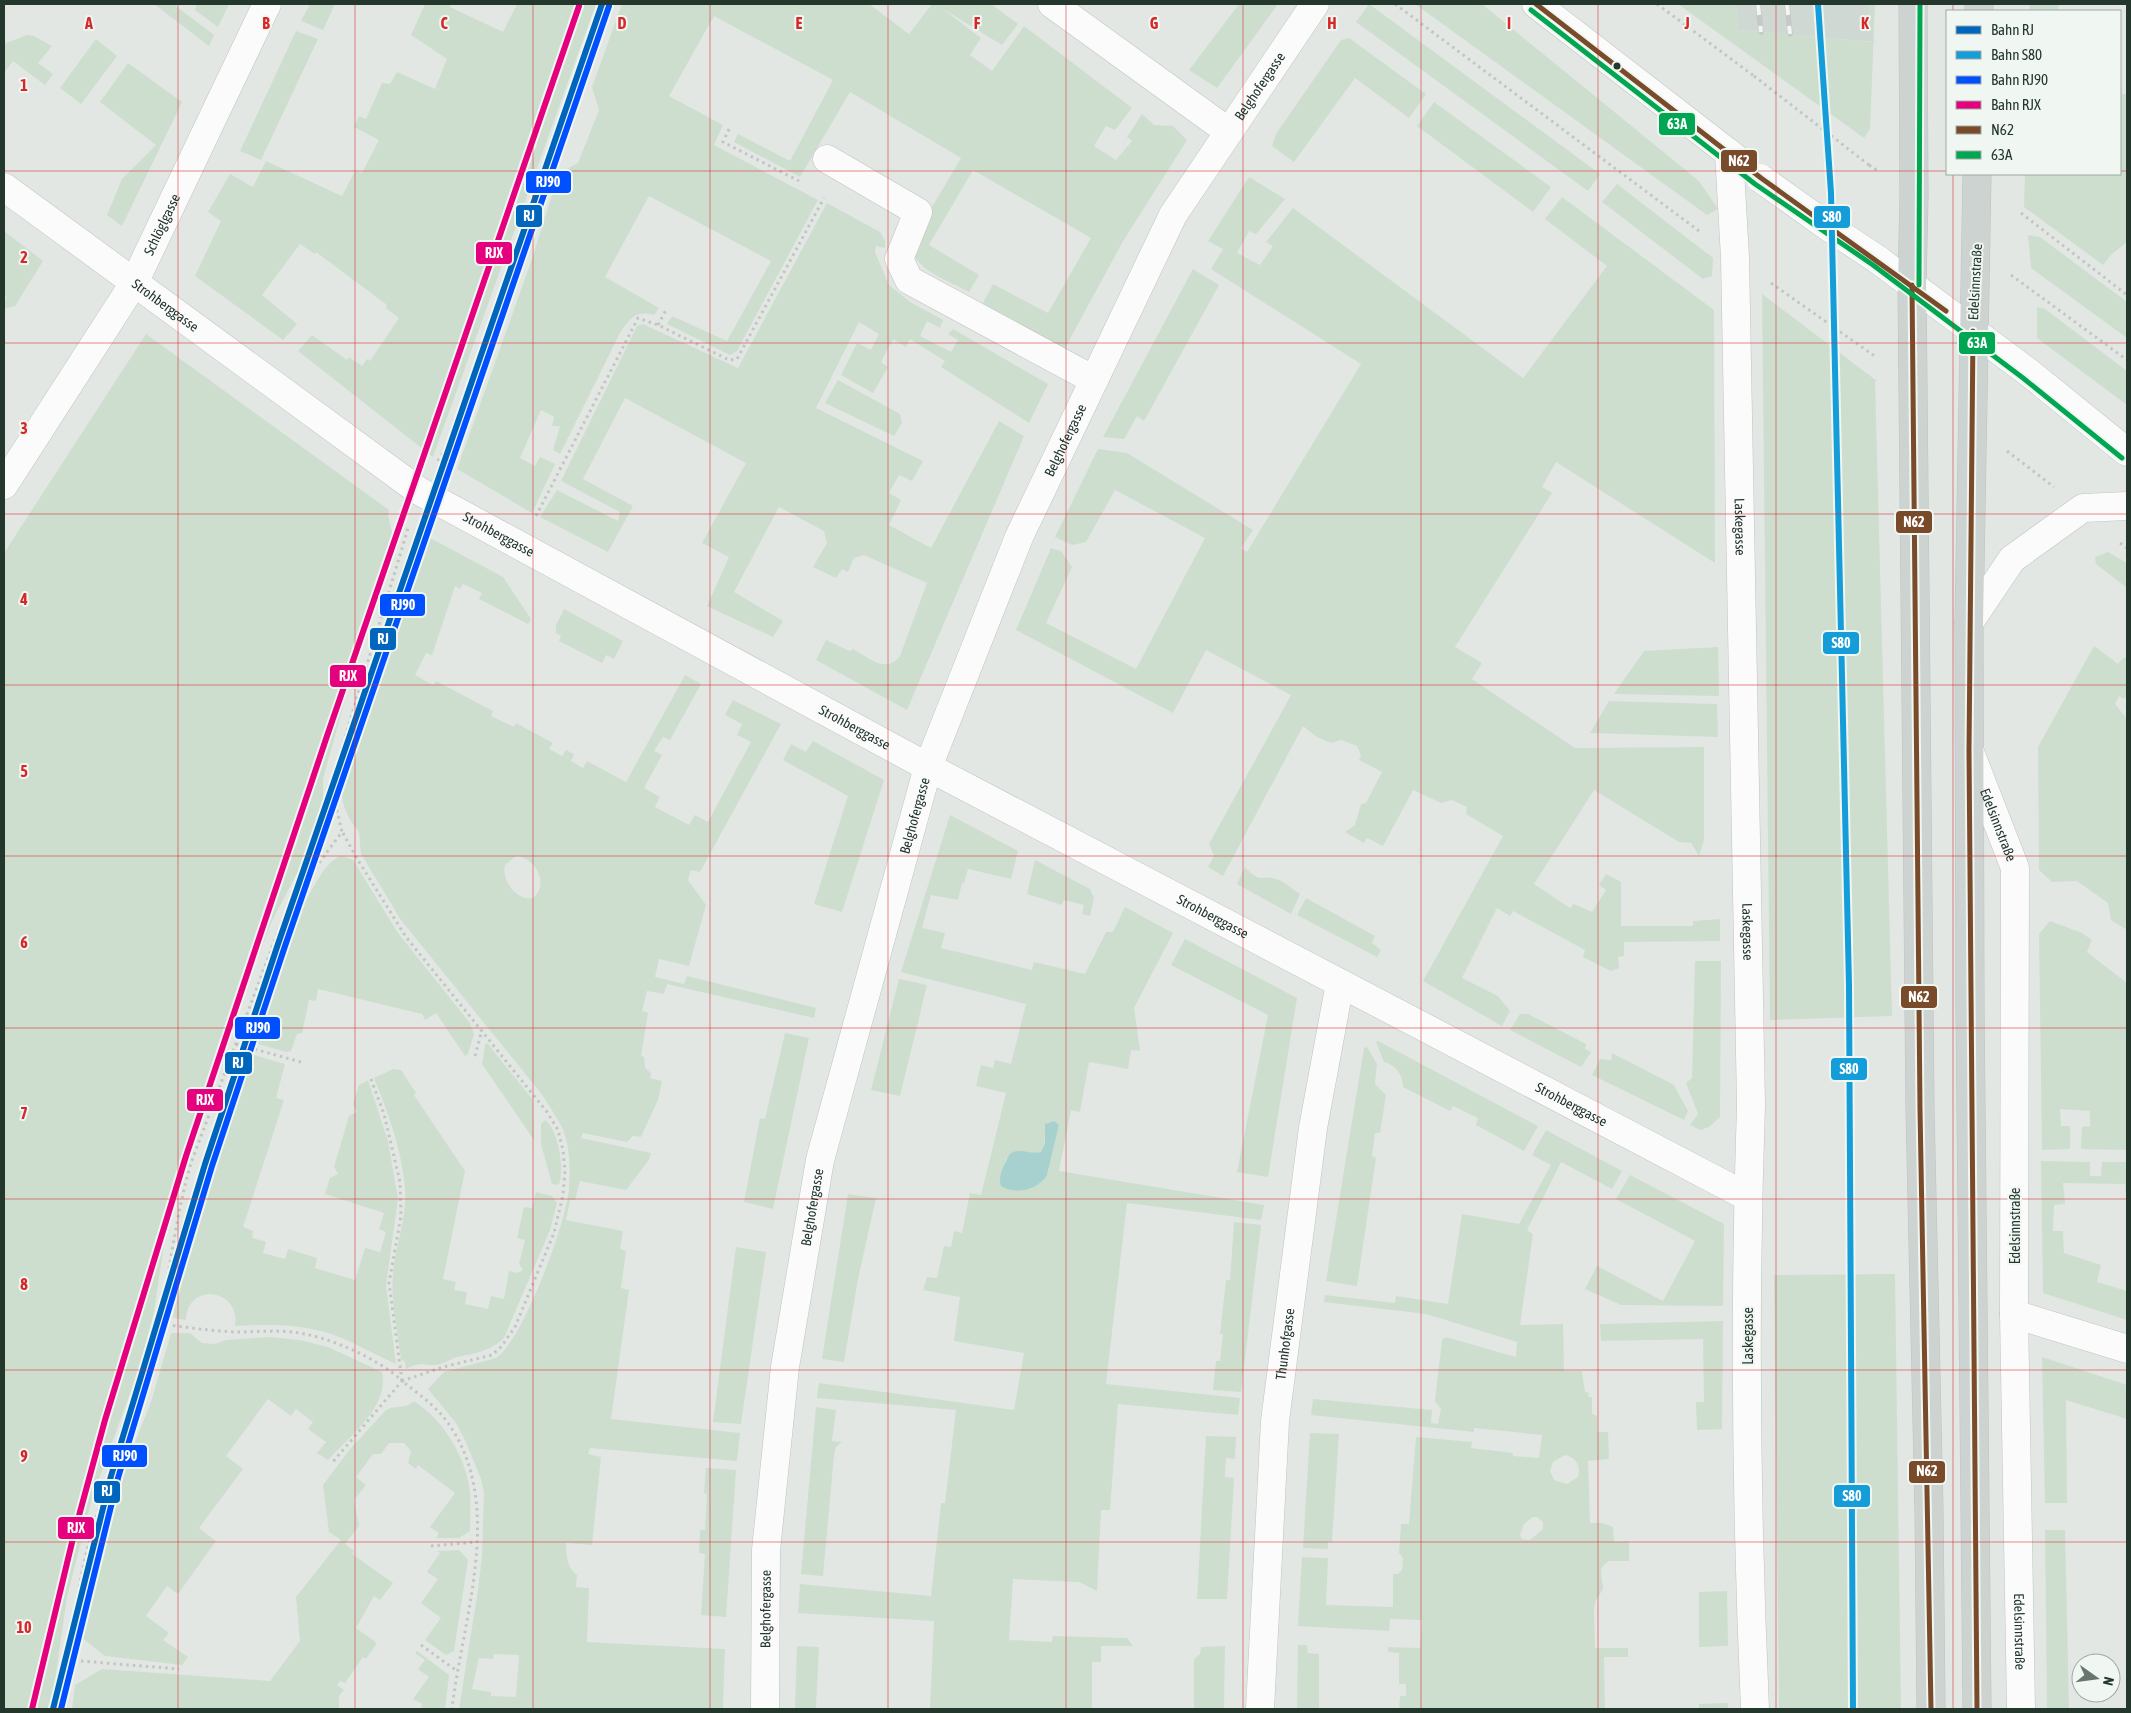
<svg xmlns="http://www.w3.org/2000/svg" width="2131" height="1713" font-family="'Asap Condensed',sans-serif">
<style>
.built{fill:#d0d8d3}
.green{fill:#cddecf;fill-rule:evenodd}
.water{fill:#a7d1ce}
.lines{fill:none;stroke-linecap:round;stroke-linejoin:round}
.minor-casing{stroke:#bfc4c1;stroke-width:29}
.major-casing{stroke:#bcc3c0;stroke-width:29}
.path{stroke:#c0c7c3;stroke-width:3;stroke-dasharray:2.5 4;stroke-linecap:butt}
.minor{stroke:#fbfbfb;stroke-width:28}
.major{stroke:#cdd3d0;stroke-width:28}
.rail-casing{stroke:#c6c9c8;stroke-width:5.5}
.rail{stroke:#f0f6f2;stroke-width:4;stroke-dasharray:11;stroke-linecap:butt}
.minor-bridge-casing{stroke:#bfc4c1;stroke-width:29;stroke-linecap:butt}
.path-bridge{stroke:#c0c7c3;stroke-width:3;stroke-dasharray:2.5 4;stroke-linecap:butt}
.minor-bridge{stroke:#fbfbfb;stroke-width:28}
.bus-1-casing{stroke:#f0f6f2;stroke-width:9}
.bus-2-casing{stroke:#f0f6f2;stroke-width:9}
.bus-1{stroke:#7a4b2a;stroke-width:5}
.bus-2{stroke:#00a651;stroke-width:5}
.rail-1-casing{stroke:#f0f6f2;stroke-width:10}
.rail-2-casing{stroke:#f0f6f2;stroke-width:10}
.rail-3-casing{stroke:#f0f6f2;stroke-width:10}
.rail-4-casing{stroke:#f0f6f2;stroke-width:10}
.rail-1{stroke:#0065bd;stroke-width:6}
.rail-2{stroke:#159dd9;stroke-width:6}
.rail-3{stroke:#0050ff;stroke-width:6}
.rail-4{stroke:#e5007d;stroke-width:6}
.grid{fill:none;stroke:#d62828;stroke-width:1;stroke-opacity:0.55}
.bus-dot{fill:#23372d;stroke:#f0f6f2;stroke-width:2}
.labels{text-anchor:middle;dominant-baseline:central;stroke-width:4;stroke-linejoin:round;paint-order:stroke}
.street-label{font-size:14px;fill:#23372d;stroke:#f0f6f2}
.grid-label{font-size:16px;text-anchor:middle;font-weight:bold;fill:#d62828;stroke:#f0f6f2;stroke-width:4;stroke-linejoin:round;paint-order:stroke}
.line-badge{stroke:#f0f6f2;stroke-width:2}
.badge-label{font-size:14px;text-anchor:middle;font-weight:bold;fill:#fff}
</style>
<rect width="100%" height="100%" fill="#e2e7e4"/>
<polygon class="built" points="1736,4 1868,4 1874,42 1738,30"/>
<g class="green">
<polygon points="154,4 173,4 214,35 209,46"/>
<polygon points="197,4 229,4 218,27 195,10"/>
<polygon points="310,4 335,4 323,30 301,21"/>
<polygon points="425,4 451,4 450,7 503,32 517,4 596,4 433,457 298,351 312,335 347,360 349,357 362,366 367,359 370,361 399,318 386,308 387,305 316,252 315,254 300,244 262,295 297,324 283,340 195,276 221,221 208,212 230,174 253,187 266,161 342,196 355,171 362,173 379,140 354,127 359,116 366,119 382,83 390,84 397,72 435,89 447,59 411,35"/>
<path d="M 622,4 L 869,4 L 909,34 L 932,4 L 991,4 L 1018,24 L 1002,45 L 943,9 L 981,38 L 970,55 L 992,71 L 1024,26 L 1132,108 L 1115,130 L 1106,126 L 1094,146 L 1116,160 L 1132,141 L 1127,137 L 1142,114 L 1154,125 L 1173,126 L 1187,140 L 1122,243 L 1064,350 L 982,305 L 993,284 L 1048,313 L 1091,238 L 973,170 L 929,245 L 979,275 L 969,292 C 948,280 914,271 910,244 L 961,158 L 850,92 L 800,177 L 734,142 L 738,134 L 790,161 L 833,80 L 714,16 L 669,96 L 723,125 L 714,145 L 818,200 L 737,351 L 730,355 L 667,324 L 672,316 L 727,341 L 771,261 L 649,196 L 605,277 L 659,308 L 654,315 C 636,310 630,318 620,333 L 560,454 L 553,450 L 560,426 L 552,426 L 554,417 L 541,410 L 520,458 L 535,466 L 540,457 L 555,464 L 532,513 L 457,469 L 531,262 L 559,173 L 578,163 L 599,110 L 592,87 Z"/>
<polygon points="1239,4 1278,4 1217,88 1189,70"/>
<polygon points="1369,4 1600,174 1588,191 1356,22"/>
<polygon points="1415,4 1482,4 1699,181 1718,209 1707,215"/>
<polygon points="1678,4 1736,4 1738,30 1873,42 1868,4 1875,4 1870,129 1864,138"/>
<polygon points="2030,4 2059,4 2058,11 2029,11"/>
<polygon points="296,31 318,39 261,160 240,151"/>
<polygon points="27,35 34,36 52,46 38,63 53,74 45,85 13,61 4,73 4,44"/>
<polygon points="1349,38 1426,94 1409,118 1355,78 1294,162 1272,146 1276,134 1341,40"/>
<polygon points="96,39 117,56 81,104 60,88"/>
<polygon points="128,63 182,102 122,226 107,215 122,179 156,145 100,102"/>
<polygon points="2120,94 2126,94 2127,100 2127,242 2111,255 2103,265 2024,207 2025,174 2120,174"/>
<polygon points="1434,102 1551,187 1533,212 1417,126"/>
<polygon points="1249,177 1285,199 1256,234 1249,231 1237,253 1260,265 1273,246 1266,242 1293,208 1523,378 1607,266 1545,219 1562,197 1714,310 1715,563 1556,462 1542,487 1552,493 1455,647 1482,663 1472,679 1575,748 1704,747 1704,840 1699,856 1691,843 1679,842 1594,790 1534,884 1570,908 1574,904 1592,912 1606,890 1599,885 1606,874 1621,882 1621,926 1693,926 1693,921 1720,919 1720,941 1624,942 1624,956 1618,957 1619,968 1611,971 1583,957 1585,950 1513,911 1510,916 1497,908 1462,978 1498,996 1510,1011 1502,1026 1423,981 1503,836 1466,814 1467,807 1452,800 1441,803 1413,790 1383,846 1367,838 1364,843 1345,832 1355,825 1361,804 1366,803 1382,772 1359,760 1361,755 1357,746 1341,740 1331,743 1317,737 1303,726 1223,876 1208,867 1214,856 1209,844 1291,695 1206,650 1173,713 1016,630 1051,548 1061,551 1072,567 1046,623 1136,669 1205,538 1115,490 1086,542 1072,545 1055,537 1098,449 1127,453 1253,530 1241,548 1247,552 1361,364 1211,269 1223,249 1208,241"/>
<polygon points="1617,184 1713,258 1712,276 1703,279 1602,202"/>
<path d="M 827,203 L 880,232 L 885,241 L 885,248 L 876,246 L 875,252 L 889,285 L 910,302 L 943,320 L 940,328 L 927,321 L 920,336 L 951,352 L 958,340 L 948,334 L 953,329 L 1048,384 L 1029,423 L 941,367 L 945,361 L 910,339 L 906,347 L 893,339 L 881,362 L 888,367 L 873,393 L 841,375 L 857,343 L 871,350 L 879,334 L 859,322 L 816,408 L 923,461 L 912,481 L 899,475 L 889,493 L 901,500 L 889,525 L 931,548 L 999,421 L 1024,436 L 907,710 L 816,660 L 826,640 L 850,651 L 853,649 C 869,658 886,674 900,656 L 927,583 L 864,555 L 854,558 L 848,572 L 842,569 L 836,578 L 813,567 L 827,543 L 824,531 L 779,507 L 734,592 L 783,621 L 773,637 L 707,606 L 729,557 L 702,543 L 746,463 L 625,398 L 583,479 L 633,506 L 608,552 L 540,517 L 557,490 L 618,521 L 620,512 L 561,481 L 637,326 L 643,324 L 738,368 Z"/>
<polygon points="4,231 43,261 15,306 4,309 6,296 4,294"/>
<polygon points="2028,235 2040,237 2127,302 2127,338 2031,268"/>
<polygon points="1193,269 1219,285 1144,421 1137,416 1124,439 1103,437"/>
<polygon points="1762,294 1877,381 1875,381 1892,1016 1770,1020"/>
<polygon points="2037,307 2045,309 2127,371 2127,405 2037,338"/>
<polygon points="146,334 389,510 388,515 394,541 383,565 375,592 323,779 323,801 329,822 324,841 296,875 271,923 178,1170 168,1217 154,1312 139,1369 93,1495 67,1597 51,1709 4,1709 4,553"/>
<polygon points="838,380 900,414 902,423 894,436 825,403"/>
<path d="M 430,538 L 503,577 L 531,619 L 528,624 L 479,599 L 482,593 L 463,584 L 460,589 L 455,586 L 432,655 L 426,653 L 415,675 L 433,685 L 436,681 L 493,711 L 491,716 L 514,727 L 516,723 L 553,743 L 549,749 L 562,756 L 566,750 L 574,754 L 571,761 L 583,768 L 587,761 L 626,782 L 685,675 L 701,684 L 670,740 L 663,737 L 654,751 L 662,755 L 644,788 L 660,797 L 655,807 L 689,825 L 695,815 L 708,822 L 751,742 L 737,735 L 742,724 L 725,715 L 733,700 L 781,724 L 700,872 L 691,870 L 688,880 L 706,905 L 689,966 L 659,959 L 655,977 L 684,984 L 687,976 L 816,1008 L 814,1018 L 667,984 L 664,994 L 647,991 L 642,1011 L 648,1013 L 641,1056 L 644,1057 L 645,1068 L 651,1073 L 650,1078 L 662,1081 L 658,1100 L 641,1137 L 633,1136 L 627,1142 L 583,1133 L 581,1138 L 651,1153 L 649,1160 L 626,1190 L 580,1181 L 575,1200 L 570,1200 L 566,1220 L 623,1231 L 620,1249 L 626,1251 L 621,1288 L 629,1290 L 611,1419 L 740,1433 L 737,1461 L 590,1448 L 588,1454 L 601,1457 L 592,1545 L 566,1543 C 566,1555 567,1568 577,1575 L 576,1587 L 589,1588 L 587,1642 L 725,1649 L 723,1709 L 459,1709 L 478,1590 L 482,1555 L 484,1493 L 481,1479 L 465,1440 L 456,1423 L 428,1389 L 444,1372 L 496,1358 C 523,1340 566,1223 569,1189 C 570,1174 570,1158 567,1143 C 564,1126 552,1111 543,1096 L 401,920 L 361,854 L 359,832 C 347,818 340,802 342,782 L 394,591 L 409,550 ZM 516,856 C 535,857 550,884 533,898 C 517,902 501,880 505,865 ZM 494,1654 L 519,1655 L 516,1697 L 491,1696 L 491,1692 L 472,1689 L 479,1658 L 493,1659 Z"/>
<polygon points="2108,552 2127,563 2127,588 2096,564 2095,557"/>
<polygon points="564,609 623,641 614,659 606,655 602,663 559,641 561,636 556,633 556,625"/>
<polygon points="2094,646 2118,664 2124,657 2127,659 2127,695 2124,699 2119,696 2115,704 2127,719 2127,930 2111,920 2108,903 2077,881 2052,882 2039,870 2038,747"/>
<polygon points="1718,647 1719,696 1614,694 1644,651"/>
<polygon points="1609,701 1717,704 1718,737 1590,733"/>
<polygon points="813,741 884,780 842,912 814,904 848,796 783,760 791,744 806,752"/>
<path d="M 950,815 L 1018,851 L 1011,879 L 968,869 L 964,883 L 962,883 L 958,900 L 931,895 L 922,928 L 945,933 L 941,948 L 1032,970 L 1034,962 L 1085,974 L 1106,932 L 1113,932 L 1125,907 L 1173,933 L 1134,1008 L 1140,1051 L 1131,1050 L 1128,1069 L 1089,1062 L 1080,1112 L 1071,1110 L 1059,1171 L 1264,1205 L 1261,1220 L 1127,1203 L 1106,1384 L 1240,1398 L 1238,1415 L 1118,1404 L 1110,1510 L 1101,1510 L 1097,1591 L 1079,1582 L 1013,1579 L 1009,1640 L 1052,1642 L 1053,1636 L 1127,1638 L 1133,1646 L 1101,1646 L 1101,1662 L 1092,1662 L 1092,1709 L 930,1709 L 934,1621 L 798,1613 L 800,1584 L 931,1596 L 941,1503 L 945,1503 L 956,1410 L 817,1398 L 819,1383 L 1014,1410 L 1024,1353 L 954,1341 L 960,1297 L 923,1290 L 927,1277 L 937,1278 L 944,1246 L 951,1247 L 954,1231 L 962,1233 L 970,1193 L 981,1195 L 1006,1093 L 976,1086 L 981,1065 L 993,1068 L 995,1060 L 1011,1064 L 1026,1004 L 901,972 ZM 1054,1121 L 1059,1125 L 1047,1175 L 1002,1173 L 1006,1159 L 1041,1152 C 1047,1143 1043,1133 1047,1123 Z"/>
<path d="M 342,856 L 353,860 L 398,933 L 470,1023 L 474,1034 L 468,1054 L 465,1056 L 436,1013 L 425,1020 L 422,1014 L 318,989 L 316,1001 L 309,1000 L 302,1033 L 297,1034 L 291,1051 L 286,1052 L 248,1041 C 260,1012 313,857 342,856 Z"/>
<polygon points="1035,860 1090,889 1094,898 1090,916 1082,914 1084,905 1064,900 1062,905 1027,894"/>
<path d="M 1245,867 C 1262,885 1260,874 1276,879 C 1284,881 1293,890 1300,894 L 1291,914 L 1237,884 Z"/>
<polygon points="1306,898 1375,936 1372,943 1381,950 1377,957 1297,915"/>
<polygon points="2050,921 2082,933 2092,940 2087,952 2127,983 2127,1150 2081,1149 2082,1127 2090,1126 2090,1111 2060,1109 2061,1126 2070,1126 2070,1149 2042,1150 2039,934"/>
<polygon points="1185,939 1297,998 1268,1177 1237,1172 1268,1015 1171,965"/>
<polygon points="1695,961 1721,961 1720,1117 1709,1127 1700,1130 1690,1125 1698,1114 1686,1083 1692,1078"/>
<polygon points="899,979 927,985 900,1096 871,1090"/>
<polygon points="1520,1014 1528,1014 1586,1044 1585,1049 1591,1052 1581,1067 1510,1030"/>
<polygon points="785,1033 809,1038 773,1209 744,1202 760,1118 765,1119"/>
<path d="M 1378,1041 L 1538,1126 L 1524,1151 L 1476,1125 L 1478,1118 L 1453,1106 L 1450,1111 L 1403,1087 C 1403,1075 1396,1065 1384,1062 L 1376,1042 Z"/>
<polygon points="487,1043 533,1100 534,1140 482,1064 485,1045"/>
<polygon points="1367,1047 1377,1064 1375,1084 1386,1095 1380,1133 1375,1133 1372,1156 1376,1158 1357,1286 1326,1281 1364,1048"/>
<path d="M 244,1052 L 285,1064 L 276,1098 L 284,1100 L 243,1227 L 253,1231 L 252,1238 L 266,1242 L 263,1253 L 285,1259 L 288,1249 L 317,1258 L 315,1268 L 355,1280 L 365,1248 L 380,1252 L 386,1232 L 379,1229 L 384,1213 L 325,1194 L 330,1178 L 338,1174 L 334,1167 L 349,1116 L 357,1112 L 353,1104 L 359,1085 L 368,1080 L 388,1141 L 398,1199 L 386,1285 L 396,1364 C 373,1354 349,1339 325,1332 C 296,1324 265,1324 235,1326 C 241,1288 187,1282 186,1320 L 173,1318 L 189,1205 L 196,1178 Z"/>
<polygon points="1612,1053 1674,1085 1688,1111 1684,1120 1592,1075 1600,1059 1611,1060"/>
<path d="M 393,1069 L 401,1070 L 416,1093 L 414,1095 L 465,1171 L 443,1279 L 456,1282 L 454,1290 L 467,1292 L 465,1304 L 488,1309 L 491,1296 L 504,1299 L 509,1271 L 517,1273 L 523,1270 L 519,1264 L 525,1240 L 517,1238 L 524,1207 L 532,1208 L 536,1192 L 552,1196 L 557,1203 L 550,1230 L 504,1338 C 488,1353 474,1353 454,1358 C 449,1360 441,1365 436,1365 C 423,1366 422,1361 406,1369 L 405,1362 L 401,1359 C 397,1328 389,1295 394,1264 C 398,1238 407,1215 405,1188 C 402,1151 388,1112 374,1078 Z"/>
<path d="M 545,1120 C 558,1128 565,1170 559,1184 L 555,1185 L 552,1184 L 541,1144 L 541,1124 Z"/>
<path d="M 1546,1130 L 1622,1171 L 1612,1189 L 1561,1162 L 1527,1230 L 1533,1234 L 1520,1325 L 1563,1324 L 1564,1371 L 1582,1371 L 1585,1392 L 1589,1393 L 1588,1397 L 1592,1397 L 1592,1414 L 1597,1416 L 1597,1432 L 1608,1432 L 1609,1459 L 1588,1461 L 1590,1523 L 1602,1523 L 1613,1527 L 1614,1542 L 1629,1541 L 1629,1561 L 1609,1561 C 1596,1568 1603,1578 1603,1589 L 1596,1600 L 1594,1608 L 1595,1648 L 1628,1648 L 1628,1657 L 1604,1657 L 1605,1709 L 1399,1709 L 1400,1696 L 1406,1696 L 1406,1684 L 1399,1684 L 1399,1653 L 1388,1652 L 1388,1647 L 1420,1648 L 1422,1620 L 1390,1619 L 1389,1631 L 1298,1626 L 1302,1557 L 1328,1558 L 1326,1605 L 1393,1607 L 1393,1574 L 1398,1574 L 1402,1570 L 1403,1558 L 1399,1553 L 1401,1524 L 1409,1524 L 1416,1437 L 1472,1442 L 1471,1448 L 1513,1453 L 1513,1456 L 1539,1458 L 1542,1435 L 1474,1428 L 1474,1432 L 1311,1415 L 1313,1399 L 1432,1410 L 1431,1423 L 1438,1424 L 1441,1409 L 1435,1401 L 1442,1340 L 1446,1337 L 1516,1357 L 1517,1342 L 1426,1314 L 1324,1302 L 1325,1295 L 1395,1303 L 1396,1296 L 1448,1304 L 1462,1214 L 1519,1224 L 1551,1165 L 1532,1155 ZM 1565,1455 C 1576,1458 1581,1465 1578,1477 L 1567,1484 L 1554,1480 L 1550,1471 L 1553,1462 ZM 1533,1517 L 1537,1517 L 1543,1522 L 1543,1529 L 1530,1540 L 1522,1539 L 1520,1535 L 1524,1524 Z"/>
<polygon points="2041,1161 2090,1162 2090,1176 2101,1176 2102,1162 2127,1162 2127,1208 2125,1184 2063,1183 2065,1204 2054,1205 2053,1231 2063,1231 2064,1253 2101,1265 2097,1282 2127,1291 2127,1320 2043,1293"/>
<polygon points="1630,1175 1724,1224 1723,1306 1621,1305 1585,1289 1597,1266 1663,1301 1695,1241 1616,1199"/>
<polygon points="848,1194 876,1198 858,1279 844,1362 822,1359"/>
<polygon points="1234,1222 1261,1225 1241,1392 1213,1390 1216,1361 1220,1361 1223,1334 1220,1334 1226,1280 1230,1280"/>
<polygon points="736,1247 766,1252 741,1424 713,1422"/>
<polygon points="1895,1274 1901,1709 1779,1709 1774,1275"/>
<polygon points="1723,1321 1722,1429 1697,1430 1696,1402 1704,1402 1703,1339 1601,1341 1600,1324"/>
<path d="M 171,1333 L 190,1333 L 202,1343 L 215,1344 L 226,1340 L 270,1337 L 300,1340 L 328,1347 L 382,1372 C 390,1406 349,1437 328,1460 L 317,1453 L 326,1442 L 308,1429 L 313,1422 L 296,1409 L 291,1416 L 268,1399 L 226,1456 L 243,1469 L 199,1528 L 216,1541 L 178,1594 L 167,1586 L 146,1616 L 169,1633 L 163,1640 L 188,1657 L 182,1665 L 105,1656 L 81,1637 L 106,1524 L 117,1488 L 151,1402 Z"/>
<polygon points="2042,1357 2127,1385 2127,1419 2066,1400 2067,1503 2045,1503"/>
<path d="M 414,1401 C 443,1420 466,1456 470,1492 C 471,1504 470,1518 470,1531 L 459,1538 L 436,1538 L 439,1533 L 430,1527 L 455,1493 L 418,1465 L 416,1469 L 408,1463 L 411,1451 L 404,1443 L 389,1443 L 381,1454 L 373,1454 L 356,1477 L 366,1485 L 354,1500 L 359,1526 L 345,1544 L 354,1551 L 352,1554 L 393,1583 L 380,1600 L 374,1596 L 356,1628 L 377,1643 L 366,1659 L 363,1657 L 345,1683 L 340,1681 L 337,1685 L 344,1690 L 339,1696 L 339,1709 L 72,1709 L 75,1685 L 102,1669 L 270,1681 L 300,1641 L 296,1597 L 341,1540 L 329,1532 L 323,1485 L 350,1449 L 385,1411 C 394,1404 405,1410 414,1401 Z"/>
<polygon points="816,1407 836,1410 832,1441 842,1442 836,1447 834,1455 823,1576 801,1574"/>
<polygon points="1310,1433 1339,1434 1332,1542 1328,1542 1328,1549 1303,1548"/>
<polygon points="1206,1436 1236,1437 1235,1459 1226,1458 1225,1477 1234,1478 1227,1599 1197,1599"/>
<polygon points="706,1468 736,1470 726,1617 701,1615 705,1554 699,1553 700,1530 705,1530 707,1494 704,1493"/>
<polygon points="2045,1530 2065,1530 2069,1709 2047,1709"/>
<polygon points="459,1550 468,1560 454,1651 446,1655 425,1640 441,1618 421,1603 438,1579 427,1572 440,1553 437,1551"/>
<polygon points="1727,1591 1728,1646 1699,1647 1699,1592"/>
<polygon points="1298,1645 1307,1645 1308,1653 1319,1654 1319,1709 1297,1709"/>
<polygon points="797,1646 819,1647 816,1708 820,1709 795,1709"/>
<polygon points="1225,1646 1224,1709 1194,1709 1194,1659 1200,1654 1201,1647"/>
<polygon points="417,1651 449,1675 445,1709 421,1709 422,1704 413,1699 429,1677 418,1669 425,1660 415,1653"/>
<polygon points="1728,1703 1728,1709 1699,1709 1699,1704"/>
</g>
<path class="water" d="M 1054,1121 L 1059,1125 L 1047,1175 C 1038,1190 1016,1195 1001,1186 C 997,1178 1005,1162 1010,1154 C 1020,1147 1028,1155 1041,1152 L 1045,1143 L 1045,1124 Z"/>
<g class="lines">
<g class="minor-casing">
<g id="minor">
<polyline points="1052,4 1229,132"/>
<polyline points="1536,4 1743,164"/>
<path id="s1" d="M 1729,153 L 1735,257 L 1751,1105 C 1744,1306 1746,1508 1755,1709"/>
<polyline points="827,159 918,212 899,259 909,280 1094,380"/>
<path id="s2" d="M 4,187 L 419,491 L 928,767 L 1748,1197"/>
<polyline points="1877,259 2028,372 2127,452"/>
<path id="s3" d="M 4,485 L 134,283 L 267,4"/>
<polyline points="1969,623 2012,559 2083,508 2127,506"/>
<path id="s4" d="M 1970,752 L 2015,868 L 2014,1314 L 2021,1709"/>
<polyline points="2014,1314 2127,1349"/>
<path id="s5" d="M 765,1709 L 766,1550 L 785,1367 L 820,1160 L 928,767 L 1019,537 L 1173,215 L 1315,4"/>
<path id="s6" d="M 1260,1709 L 1275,1421 L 1313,1128 L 1340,983"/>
</g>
</g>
<g class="major-casing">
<g id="major">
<polyline points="1913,4 1914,197 1912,285 1920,1109 1929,1510 1931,1709"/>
<polyline points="1979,11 1979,4"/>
<polyline points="1977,174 1969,623 1970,1007 1977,1709"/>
</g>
</g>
<g class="path">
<polyline points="1395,4 1699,231"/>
<polyline points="1657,4 1754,76"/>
<polyline points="729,129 723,142 799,181"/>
<polyline points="1869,165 1878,171"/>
<polyline points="2021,213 2127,295"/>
<polyline points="2011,275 2127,360"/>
<polyline points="1771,283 1876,357"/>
<polyline points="658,325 666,310"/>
<polyline points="2007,451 2054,487"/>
<polyline points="438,461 453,437 608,4"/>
<polyline points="536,516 638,318 658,325 729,360 737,359 824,198"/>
<polyline points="2120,543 2127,548"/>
<polyline points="343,833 356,857 406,937 547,1112 558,1130 563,1150 565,1171 563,1195 554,1233 515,1327 501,1347 492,1355 443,1367 402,1381"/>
<polyline points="236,1044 301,1062"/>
<polyline points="475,1056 482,1030"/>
<path d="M 371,1079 L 384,1114 L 400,1182 L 401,1216 L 389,1283 L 402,1381 C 420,1395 440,1409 452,1429 C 504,1510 462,1621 452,1709"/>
<path d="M 160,1324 C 185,1327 210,1331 236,1332 C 255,1332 274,1330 293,1332 C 327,1336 378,1358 402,1381 L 331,1464"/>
<polyline points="431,1546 476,1542"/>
<polyline points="421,1645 457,1671"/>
<polyline points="68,1660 179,1669"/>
<path d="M 61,1709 C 69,1649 76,1589 92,1531 C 107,1477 134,1427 148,1374 C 167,1304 171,1232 191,1163 L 276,937 C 294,898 316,866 342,832 L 333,794 L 334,774 L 409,525"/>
</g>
<use href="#minor" class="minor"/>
<use href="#major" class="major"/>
<g class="rail-casing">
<g id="rail">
<polyline points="1758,4 1761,32"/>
<polyline points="1787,4 1790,34"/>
</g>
</g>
<use href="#rail" class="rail"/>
<g class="minor-bridge-casing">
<polyline id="minor-bridge" points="1760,178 1830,228 1877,259"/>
</g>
<polyline class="path-bridge" points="1754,76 1869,165"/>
<use href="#minor-bridge" class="minor-bridge"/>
<g class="bus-1-casing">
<g id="bus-1">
<polyline points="1536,4 1761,178 1946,311"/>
<polyline points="1912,285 1920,1109 1931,1709"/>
<polyline points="1973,331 1969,751 1977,1709"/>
</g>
</g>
<g class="bus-2-casing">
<g id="bus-2">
<polyline points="1531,10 1755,184 1873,265 2023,378 2122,458"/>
<polyline points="1919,285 1920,4"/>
</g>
</g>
<use href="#bus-1" class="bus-1"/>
<use href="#bus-2" class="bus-2"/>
<g class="rail-1-casing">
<polyline id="rail-1" points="53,1709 111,1476 205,1164 278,944 602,4"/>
</g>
<g class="rail-2-casing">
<polyline id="rail-2" points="1818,4 1831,193 1849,985 1853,1709"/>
</g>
<g class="rail-3-casing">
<polyline id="rail-3" points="61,1709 118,1478 212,1166 285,946 609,6"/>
</g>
<g class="rail-4-casing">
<polyline id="rail-4" points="32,1709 74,1534 105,1420 186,1156 327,736 579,6"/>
</g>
<use href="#rail-1" class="rail-1"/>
<use href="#rail-2" class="rail-2"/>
<use href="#rail-3" class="rail-3"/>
<use href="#rail-4" class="rail-4"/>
</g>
<path class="grid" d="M 178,4 L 178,1709M 355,4 L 355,1709M 533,4 L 533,1709M 710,4 L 710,1709M 888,4 L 888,1709M 1066,4 L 1066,1709M 1243,4 L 1243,1709M 1421,4 L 1421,1709M 1598,4 L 1598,1709M 1776,4 L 1776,1709M 1953,4 L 1953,11M 4,171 L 1947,171M 2120,171 L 2127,171M 1953,174 L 1953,1709M 4,343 L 2127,343M 4,514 L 2127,514M 4,685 L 2127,685M 4,856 L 2127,856M 4,1028 L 2127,1028M 4,1199 L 2127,1199M 4,1370 L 2127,1370M 4,1542 L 2127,1542"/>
<circle class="bus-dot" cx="1617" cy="66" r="4.5"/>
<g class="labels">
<g class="street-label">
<text stroke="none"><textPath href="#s5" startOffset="1720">Belghofergasse</textPath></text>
<text stroke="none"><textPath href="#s3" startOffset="305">Schlöglgasse</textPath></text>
<text transform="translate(1975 282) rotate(-87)">Edelsinnstraße</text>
<text stroke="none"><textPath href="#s2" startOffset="200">Strohberggasse</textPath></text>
<text stroke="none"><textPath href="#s5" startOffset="1315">Belghofergasse</textPath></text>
<text stroke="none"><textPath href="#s1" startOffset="374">Laskegasse</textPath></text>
<text stroke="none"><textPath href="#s2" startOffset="605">Strohberggasse</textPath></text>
<text stroke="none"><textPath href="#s2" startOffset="1010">Strohberggasse</textPath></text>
<text stroke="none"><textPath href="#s5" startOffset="910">Belghofergasse</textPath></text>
<text stroke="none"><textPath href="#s4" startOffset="78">Edelsinnstraße</textPath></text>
<text stroke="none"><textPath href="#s2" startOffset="1415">Strohberggasse</textPath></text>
<text stroke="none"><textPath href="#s1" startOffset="779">Laskegasse</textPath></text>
<text stroke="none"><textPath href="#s2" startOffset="1820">Strohberggasse</textPath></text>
<text stroke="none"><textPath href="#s5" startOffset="505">Belghofergasse</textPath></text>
<text transform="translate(2015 1226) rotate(-90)">Edelsinnstraße</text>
<text transform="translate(1748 1336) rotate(-90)">Laskegasse</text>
<text stroke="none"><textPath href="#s6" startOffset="366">Thunhofgasse</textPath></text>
<text stroke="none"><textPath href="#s5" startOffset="100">Belghofergasse</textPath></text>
<text stroke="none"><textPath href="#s4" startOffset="888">Edelsinnstraße</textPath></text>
</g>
</g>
<g class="grid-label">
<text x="89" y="29">A</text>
<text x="266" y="29">B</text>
<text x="444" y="29">C</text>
<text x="622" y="29">D</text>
<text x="799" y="29">E</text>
<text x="977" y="29">F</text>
<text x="1154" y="29">G</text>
<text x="1332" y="29">H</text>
<text x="1509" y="29">I</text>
<text x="1687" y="29">J</text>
<text x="1865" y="29">K</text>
<text x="24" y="91">1</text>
<text x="24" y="263">2</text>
<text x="24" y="434">3</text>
<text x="24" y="605">4</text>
<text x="24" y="777">5</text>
<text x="24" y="948">6</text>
<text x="24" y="1119">7</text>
<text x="24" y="1290">8</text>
<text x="24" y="1462">9</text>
<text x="24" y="1633">10</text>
</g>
<g class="line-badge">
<rect x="1658" y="112" width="38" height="24" rx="5" fill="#00a651"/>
<rect x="1720" y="149" width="38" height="24" rx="5" fill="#7a4b2a"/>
<rect x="525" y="170" width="47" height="24" rx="5" fill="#0050ff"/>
<rect x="515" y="204" width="28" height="24" rx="5" fill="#0065bd"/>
<rect x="1813" y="205" width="38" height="24" rx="5" fill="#159dd9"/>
<rect x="475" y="241" width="38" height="24" rx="5" fill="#e5007d"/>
<rect x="1958" y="331" width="38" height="24" rx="5" fill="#00a651"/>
<rect x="1895" y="510" width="38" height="24" rx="5" fill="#7a4b2a"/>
<rect x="379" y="593" width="47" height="24" rx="5" fill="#0050ff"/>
<rect x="369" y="627" width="28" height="24" rx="5" fill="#0065bd"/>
<rect x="1822" y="631" width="38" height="24" rx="5" fill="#159dd9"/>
<rect x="329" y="664" width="38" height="24" rx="5" fill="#e5007d"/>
<rect x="1900" y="985" width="38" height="24" rx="5" fill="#7a4b2a"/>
<rect x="234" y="1016" width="47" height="24" rx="5" fill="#0050ff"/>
<rect x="224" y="1051" width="29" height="24" rx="5" fill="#0065bd"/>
<rect x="1830" y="1057" width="38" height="24" rx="5" fill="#159dd9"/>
<rect x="186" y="1088" width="38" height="24" rx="5" fill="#e5007d"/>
<rect x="101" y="1444" width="47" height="24" rx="5" fill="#0050ff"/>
<rect x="1908" y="1460" width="38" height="24" rx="5" fill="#7a4b2a"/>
<rect x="93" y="1480" width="28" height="24" rx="5" fill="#0065bd"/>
<rect x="1833" y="1484" width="38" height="24" rx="5" fill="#159dd9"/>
<rect x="57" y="1516" width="38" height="24" rx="5" fill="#e5007d"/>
</g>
<g class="badge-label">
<text x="1677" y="129">63A</text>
<text x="1739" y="166">N62</text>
<text x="548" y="187">RJ90</text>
<text x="529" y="221">RJ</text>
<text x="1832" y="222">S80</text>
<text x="494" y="258">RJX</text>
<text x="1977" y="348">63A</text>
<text x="1914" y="527">N62</text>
<text x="403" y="610">RJ90</text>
<text x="383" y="644">RJ</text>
<text x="1841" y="648">S80</text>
<text x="348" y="681">RJX</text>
<text x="1919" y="1002">N62</text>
<text x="258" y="1033">RJ90</text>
<text x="238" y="1068">RJ</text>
<text x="1849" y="1074">S80</text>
<text x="205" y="1105">RJX</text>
<text x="125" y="1461">RJ90</text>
<text x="1927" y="1476">N62</text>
<text x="107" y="1496">RJ</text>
<text x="1852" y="1501">S80</text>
<text x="76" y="1533">RJX</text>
</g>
<rect width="2131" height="1713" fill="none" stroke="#23372d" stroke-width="10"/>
<rect x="1946" y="10" width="175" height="165" fill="#f0f6f2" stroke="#9eaaa3"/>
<rect x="1956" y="26" width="25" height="8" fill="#0065bd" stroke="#9eaaa3"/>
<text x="1991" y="35" font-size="15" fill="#23372d">Bahn RJ</text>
<rect x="1956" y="51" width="25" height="8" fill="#159dd9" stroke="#9eaaa3"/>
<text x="1991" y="60" font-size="15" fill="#23372d">Bahn S80</text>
<rect x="1956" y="76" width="25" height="8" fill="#0050ff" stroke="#9eaaa3"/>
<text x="1991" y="85" font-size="15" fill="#23372d">Bahn RJ90</text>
<rect x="1956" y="101" width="25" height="8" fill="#e5007d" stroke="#9eaaa3"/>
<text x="1991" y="110" font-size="15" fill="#23372d">Bahn RJX</text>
<rect x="1956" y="126" width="25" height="8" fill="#7a4b2a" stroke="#9eaaa3"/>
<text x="1991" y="135" font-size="15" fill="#23372d">N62</text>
<rect x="1956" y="151" width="25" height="8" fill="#00a651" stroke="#9eaaa3"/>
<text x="1991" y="160" font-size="15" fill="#23372d">63A</text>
<g transform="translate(2096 1678) rotate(104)"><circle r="24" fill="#f0f6f2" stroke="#9eaaa3"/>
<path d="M0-4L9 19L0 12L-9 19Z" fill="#66756d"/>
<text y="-8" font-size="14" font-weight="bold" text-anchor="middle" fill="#23372d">N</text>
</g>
</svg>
